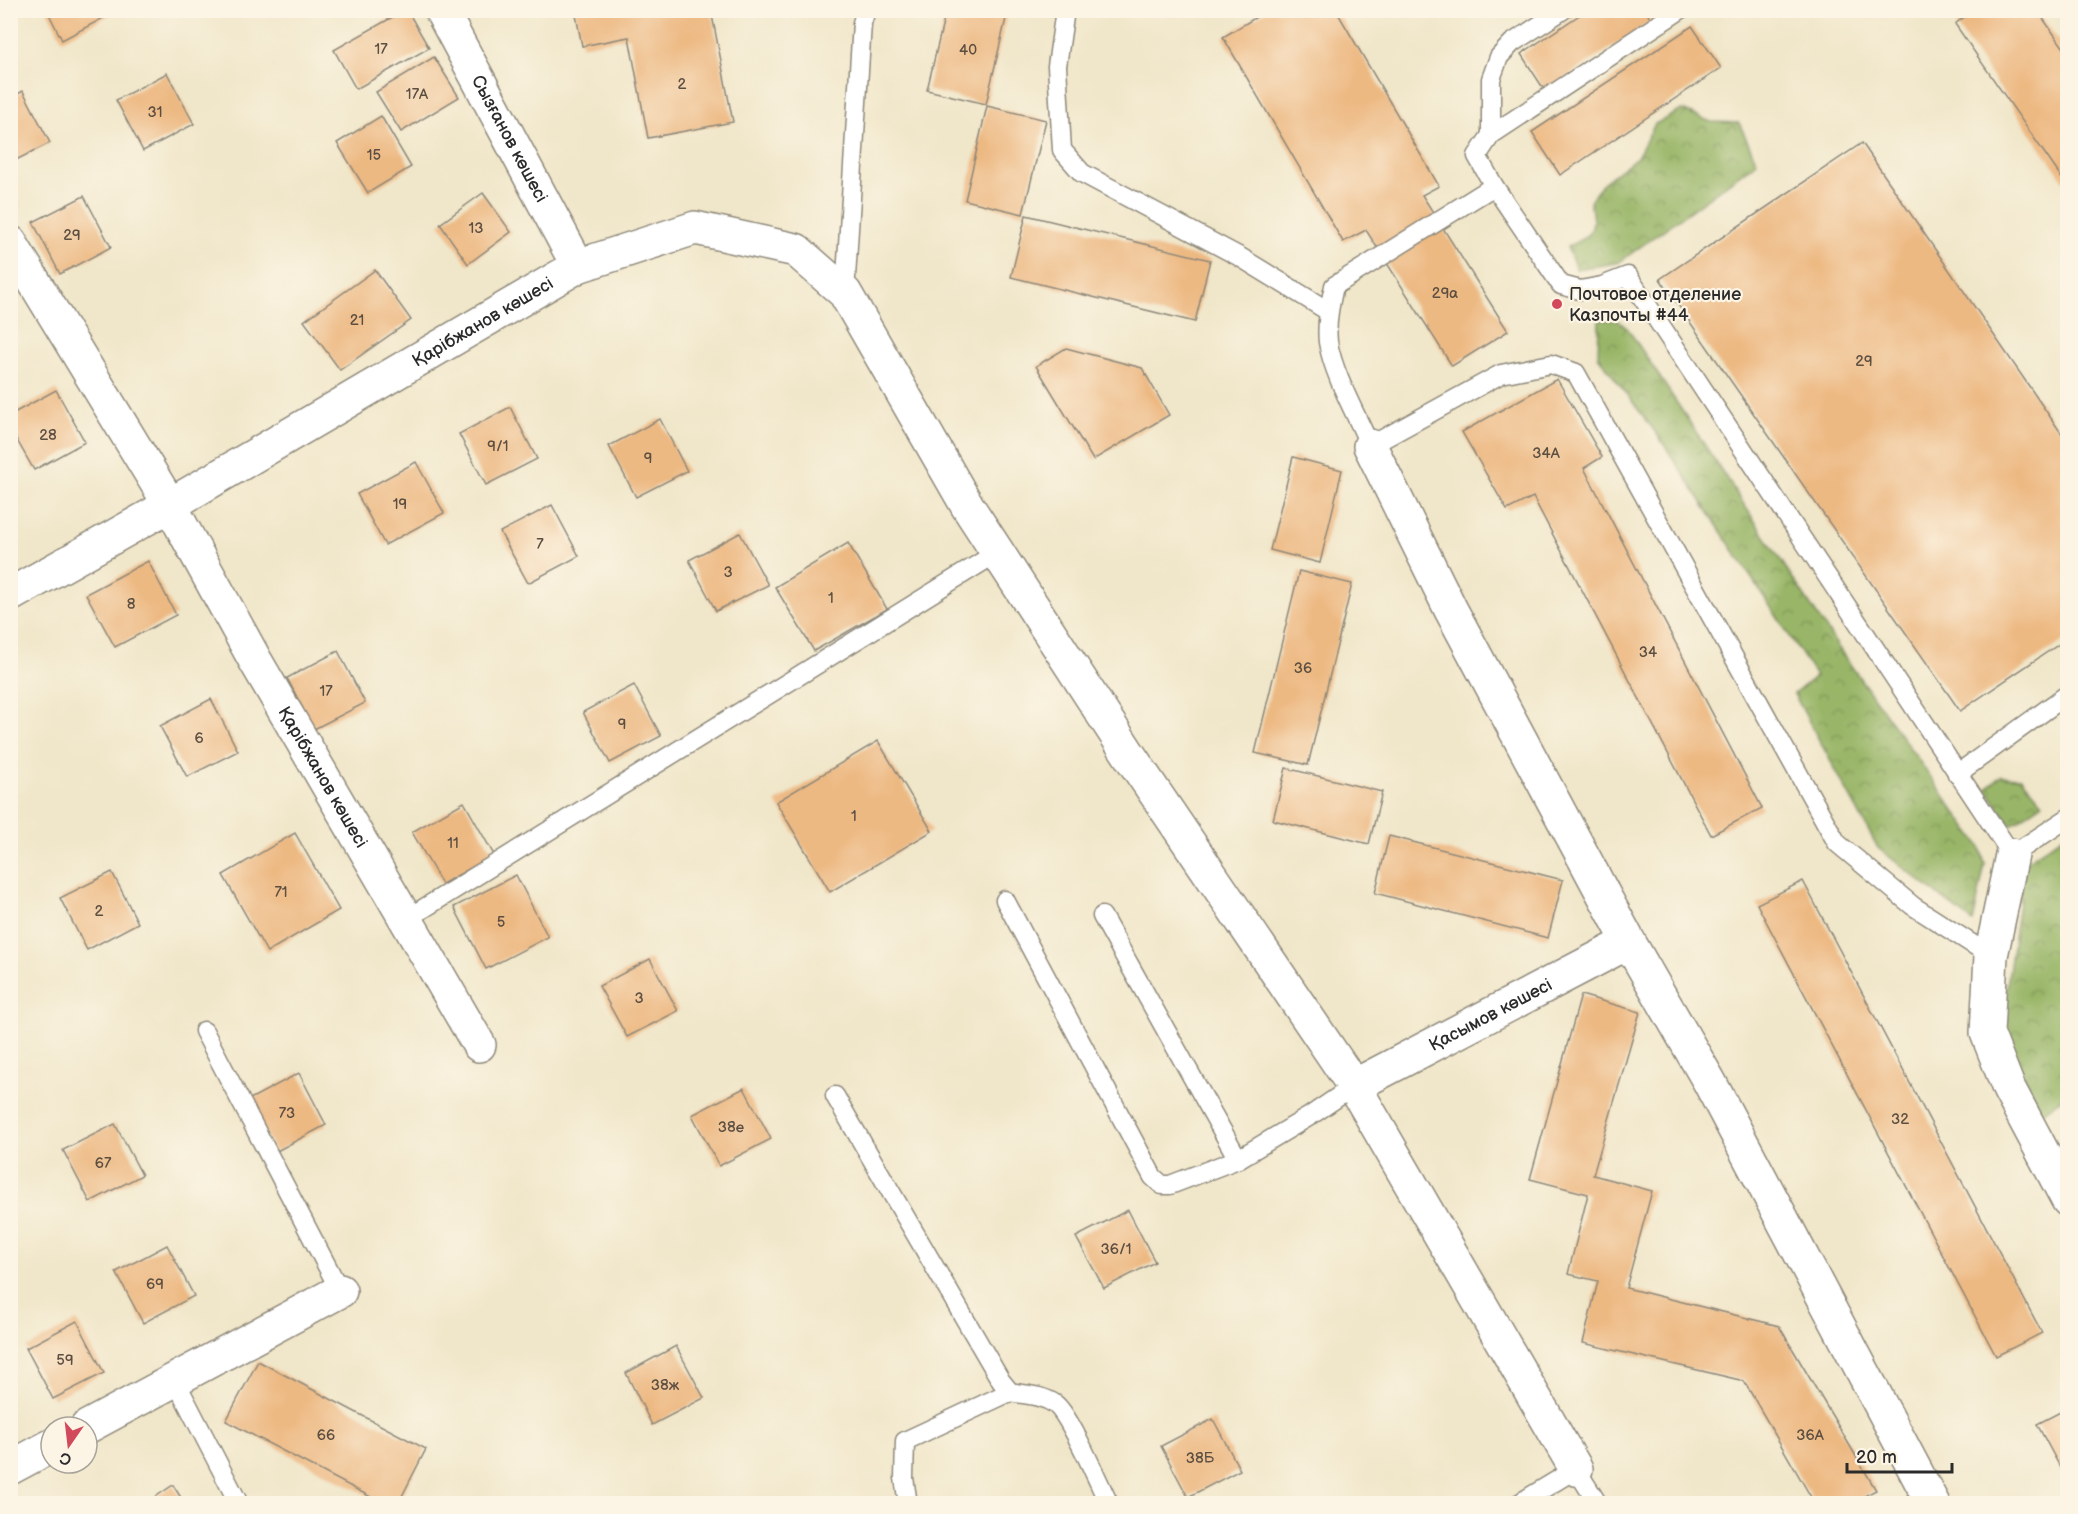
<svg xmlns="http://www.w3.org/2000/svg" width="2078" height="1514" font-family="'Balsamiq Sans',sans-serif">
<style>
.forest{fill:url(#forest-crowns);stroke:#62704a;stroke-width:1.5}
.building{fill:#edb983}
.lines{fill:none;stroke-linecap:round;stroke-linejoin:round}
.service-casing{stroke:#8e887a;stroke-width:21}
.minor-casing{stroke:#8e887a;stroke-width:36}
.service{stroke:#fff;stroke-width:18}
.minor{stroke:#fff;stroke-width:33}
.poi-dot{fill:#d1495b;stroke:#fcf5e5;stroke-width:2}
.labels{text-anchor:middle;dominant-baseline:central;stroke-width:4.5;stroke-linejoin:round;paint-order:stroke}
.number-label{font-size:15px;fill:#5c4e41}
.street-label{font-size:18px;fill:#2b2b2b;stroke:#fcf5e5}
.poi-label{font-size:18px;fill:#2b2b2b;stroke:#fcf5e5;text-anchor:start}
</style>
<defs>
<pattern id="forest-crowns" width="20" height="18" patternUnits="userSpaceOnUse" patternTransform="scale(1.5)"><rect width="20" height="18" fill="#99b668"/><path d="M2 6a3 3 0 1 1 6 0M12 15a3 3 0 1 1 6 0" fill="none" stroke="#7d9456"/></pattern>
</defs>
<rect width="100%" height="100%" fill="#fcf5e5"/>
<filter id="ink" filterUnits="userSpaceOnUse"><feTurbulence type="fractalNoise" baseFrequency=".0167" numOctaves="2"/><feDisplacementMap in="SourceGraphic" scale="12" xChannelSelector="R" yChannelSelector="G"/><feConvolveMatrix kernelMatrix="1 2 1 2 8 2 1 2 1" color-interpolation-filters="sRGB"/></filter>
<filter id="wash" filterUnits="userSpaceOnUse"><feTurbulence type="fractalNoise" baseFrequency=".008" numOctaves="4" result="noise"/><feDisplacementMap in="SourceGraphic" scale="24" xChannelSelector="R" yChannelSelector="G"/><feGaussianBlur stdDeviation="1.35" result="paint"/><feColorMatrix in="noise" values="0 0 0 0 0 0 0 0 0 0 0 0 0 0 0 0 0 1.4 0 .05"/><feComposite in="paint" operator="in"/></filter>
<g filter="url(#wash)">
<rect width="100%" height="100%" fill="#f0e6c9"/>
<g class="forest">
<path d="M 1682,110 L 1711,122 L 1739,123 L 1757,162 L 1618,263 L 1576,269 L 1567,247 C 1594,233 1596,231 1590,201 L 1603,183 L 1637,157 L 1655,124 Z"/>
<polygon points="1599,320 1617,320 1628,329 1844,656 1980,846 1985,864 1973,922 1878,848 1794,694 1816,676 1659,437 1598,356"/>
<polygon points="2001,776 2021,777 2043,803 2011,825 1986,789"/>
<polygon points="2067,834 2067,1095 2041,1113 2001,1027 2025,862"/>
</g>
<g id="blocks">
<g class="building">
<polygon points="47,10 112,10 113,13 62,40"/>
<polygon points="405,10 407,10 429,48 356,89 334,50"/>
<polygon points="575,10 711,10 733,122 648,138 629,37 582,46"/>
<polygon points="946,10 1008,10 986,104 927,90"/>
<polygon points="1268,10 1336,10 1439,186 1422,195 1508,331 1452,366 1366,230 1343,242 1223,37"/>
<polygon points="1587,10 1645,10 1652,21 1545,91 1521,54"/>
<polygon points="1974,10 2037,10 2068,54 2068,187 1955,24"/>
<polygon points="1692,26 1721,68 1560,175 1532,132"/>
<polygon points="434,57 459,97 401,132 376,92"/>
<polygon points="167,73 194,124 143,151 116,100"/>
<polygon points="23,91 50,143 10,163 10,98"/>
<polygon points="987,106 1046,120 1023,214 965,200"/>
<polygon points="381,116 411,167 368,193 337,143"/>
<polygon points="1862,143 2068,443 2068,638 1960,711 1660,279"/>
<polygon points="483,193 511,232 468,264 440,224"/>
<polygon points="84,196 111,247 60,274 33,222"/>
<polygon points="1026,215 1210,260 1195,322 1011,277"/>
<polygon points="375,270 411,320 340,370 304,321"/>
<polygon points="1066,348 1142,368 1169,415 1093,460 1036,366"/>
<polygon points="1557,379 1602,457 1584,468 1762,808 1711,835 1533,497 1507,510 1462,432"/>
<polygon points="56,390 85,442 34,470 10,428 10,415"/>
<polygon points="510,407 537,459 486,485 459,434"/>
<polygon points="660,419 687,471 636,497 609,446"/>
<polygon points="1293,457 1342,470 1320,563 1270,550"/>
<polygon points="416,462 444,513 385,545 357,494"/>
<polygon points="552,505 579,556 528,583 500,532"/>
<polygon points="740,533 768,585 716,611 689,560"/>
<polygon points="848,543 887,609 814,651 775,587"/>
<polygon points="148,561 176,615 115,647 86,594"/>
<polygon points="1299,571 1352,584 1308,765 1255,753"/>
<polygon points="338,651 365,703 314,729 287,678"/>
<polygon points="634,685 661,736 610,763 583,712"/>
<polygon points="211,699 238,751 187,777 160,726"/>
<polygon points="878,741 932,831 830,892 776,802"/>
<polygon points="1286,768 1382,792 1369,844 1273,820"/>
<polygon points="464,802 494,855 442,884 412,832"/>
<polygon points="295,833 339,910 267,952 223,875"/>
<polygon points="1389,836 1563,880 1548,938 1375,893"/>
<polygon points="112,872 138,923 87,950 60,898"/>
<polygon points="516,875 548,937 486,969 454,907"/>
<polygon points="1803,881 2042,1333 1996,1356 1757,904"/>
<polygon points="650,959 678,1011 627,1037 599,986"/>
<polygon points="1581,995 1640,1012 1593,1175 1652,1191 1626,1288 1779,1326 1876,1490 1849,1504 1815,1504 1744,1381 1583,1343 1598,1281 1568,1274 1588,1194 1530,1179"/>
<polygon points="299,1073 326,1125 275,1152 248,1100"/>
<polygon points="744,1088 771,1139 719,1166 692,1115"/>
<polygon points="115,1124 142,1175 90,1202 63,1150"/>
<polygon points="1128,1210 1155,1262 1104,1288 1076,1237"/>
<polygon points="167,1245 194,1296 143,1323 116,1272"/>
<polygon points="77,1321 104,1373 53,1399 26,1348"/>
<polygon points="676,1346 704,1398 652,1425 626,1373"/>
<polygon points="258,1361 426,1449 398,1504 384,1504 226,1421"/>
<polygon points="2068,1408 2068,1482 2037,1424"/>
<polygon points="1213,1419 1240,1470 1188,1497 1161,1446"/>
<polygon points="173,1485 185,1504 145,1504"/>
</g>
</g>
</g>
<g filter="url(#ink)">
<use href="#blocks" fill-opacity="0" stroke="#8e887a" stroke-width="1.5"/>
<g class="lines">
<g class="service-casing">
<g id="service">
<polyline points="1065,10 1057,66 1062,150 1082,173 1240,257 1328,311"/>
<polyline points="1680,10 1491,135 1477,156 1494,186 1561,285 1580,290 1602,286 1628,276 2012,855 2068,818"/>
<polyline points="1491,135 1491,79 1499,57 1512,43 1563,10"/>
<path d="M 1494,186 L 1334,286 C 1330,304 1326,323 1328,342 C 1333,374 1357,416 1370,446 L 1501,374 L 1551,364 L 1576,373 L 1837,843 L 1913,906 L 1991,956"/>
<polyline points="845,293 862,23 866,10"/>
<polyline points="1957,774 2068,694"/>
<polyline points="1005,900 1153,1177 1162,1185 1170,1185 1238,1159"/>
<polyline points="1102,916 1238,1159 1310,1116 1354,1086"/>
<polyline points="405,920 998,552"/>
<polyline points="204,1031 340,1291"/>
<path d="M 835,1096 L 1001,1381 L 1010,1392 C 1025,1395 1042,1395 1055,1404 C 1070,1415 1099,1484 1109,1504"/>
<polyline points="175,1380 239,1504"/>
<polyline points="908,1504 904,1478 905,1441 1010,1392"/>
<polyline points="1518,1504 1576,1469 1598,1504"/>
</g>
</g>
<g class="minor-casing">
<g id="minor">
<path id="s1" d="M 441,10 L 578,266"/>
<path id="s2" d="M 10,242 L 170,505 L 255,660 L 479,1045"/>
<polyline points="1370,446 1451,610 1629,942 1709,1081 1933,1504"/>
<path id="s3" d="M 10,595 L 170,505 L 578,266 L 695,228 L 796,250 L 845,293 L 968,507 L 1128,753 L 1354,1086 L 1576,1469"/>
<polyline points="2012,855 1991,956 1987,1033 2009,1089 2068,1200"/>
<path id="s4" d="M 1354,1086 L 1629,942"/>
<polyline points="87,1427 340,1291"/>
<polyline points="10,1468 51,1446"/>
</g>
</g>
<use href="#service" class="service"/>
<use href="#minor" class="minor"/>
</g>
</g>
<circle class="poi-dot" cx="1557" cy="304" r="6"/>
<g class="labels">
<g class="number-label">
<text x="381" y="49">17</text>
<text x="968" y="50">40</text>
<text x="682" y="84">2</text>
<text x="417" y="94">17А</text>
<text x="155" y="112">31</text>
<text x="374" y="155">15</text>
<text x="476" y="228">13</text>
<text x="72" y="235">29</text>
<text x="1445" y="293">29а</text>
<text x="357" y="320">21</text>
<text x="1864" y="361">29</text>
<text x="48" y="435">28</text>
<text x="498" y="446">9/1</text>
<text x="1546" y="453">34А</text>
<text x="648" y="458">9</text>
<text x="400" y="504">19</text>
<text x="540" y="544">7</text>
<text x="728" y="572">3</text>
<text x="831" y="598">1</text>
<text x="131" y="604">8</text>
<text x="1648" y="652">34</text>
<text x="1303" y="668">36</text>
<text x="326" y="691">17</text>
<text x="622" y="724">9</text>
<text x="199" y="738">6</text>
<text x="854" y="816">1</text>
<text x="453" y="843">11</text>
<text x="281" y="892">71</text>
<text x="99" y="911">2</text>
<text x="501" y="922">5</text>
<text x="639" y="998">3</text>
<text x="287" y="1113">73</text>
<text x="1900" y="1119">32</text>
<text x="731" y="1127">38е</text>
<text x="103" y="1163">67</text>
<text x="1116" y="1249">36/1</text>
<text x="155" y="1284">69</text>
<text x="65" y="1360">59</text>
<text x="665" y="1385">38ж</text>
<text x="326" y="1435">66</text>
<text x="1810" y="1435">36А</text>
<text x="1200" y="1458">38Б</text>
</g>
<g class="street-label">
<text stroke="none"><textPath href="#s1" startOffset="146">Сызғанов көшесі</textPath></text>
<text stroke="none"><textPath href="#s3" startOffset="546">Қарібжанов көшесі</textPath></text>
<text stroke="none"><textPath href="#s2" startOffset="620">Қарібжанов көшесі</textPath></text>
<text stroke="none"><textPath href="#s4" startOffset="154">Қасымов көшесі</textPath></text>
</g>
<g class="poi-label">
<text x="1569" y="294">Почтовое отделение<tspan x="1569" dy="21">Казпочты #44</tspan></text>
</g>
</g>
<rect width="2078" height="1514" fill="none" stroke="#fcf5e5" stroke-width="36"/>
<g transform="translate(69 1445) rotate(194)"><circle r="28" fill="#fcf5e5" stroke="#a8a49b" stroke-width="1.5"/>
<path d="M0-4.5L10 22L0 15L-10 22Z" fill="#d1495b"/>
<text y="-9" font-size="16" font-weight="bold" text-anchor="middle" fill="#2b2b2b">С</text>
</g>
<path d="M1847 1463v9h105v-9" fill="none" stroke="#2b2b2b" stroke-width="3"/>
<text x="1856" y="1463" font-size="18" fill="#2b2b2b" stroke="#fcf5e5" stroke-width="4.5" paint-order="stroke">20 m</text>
</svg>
